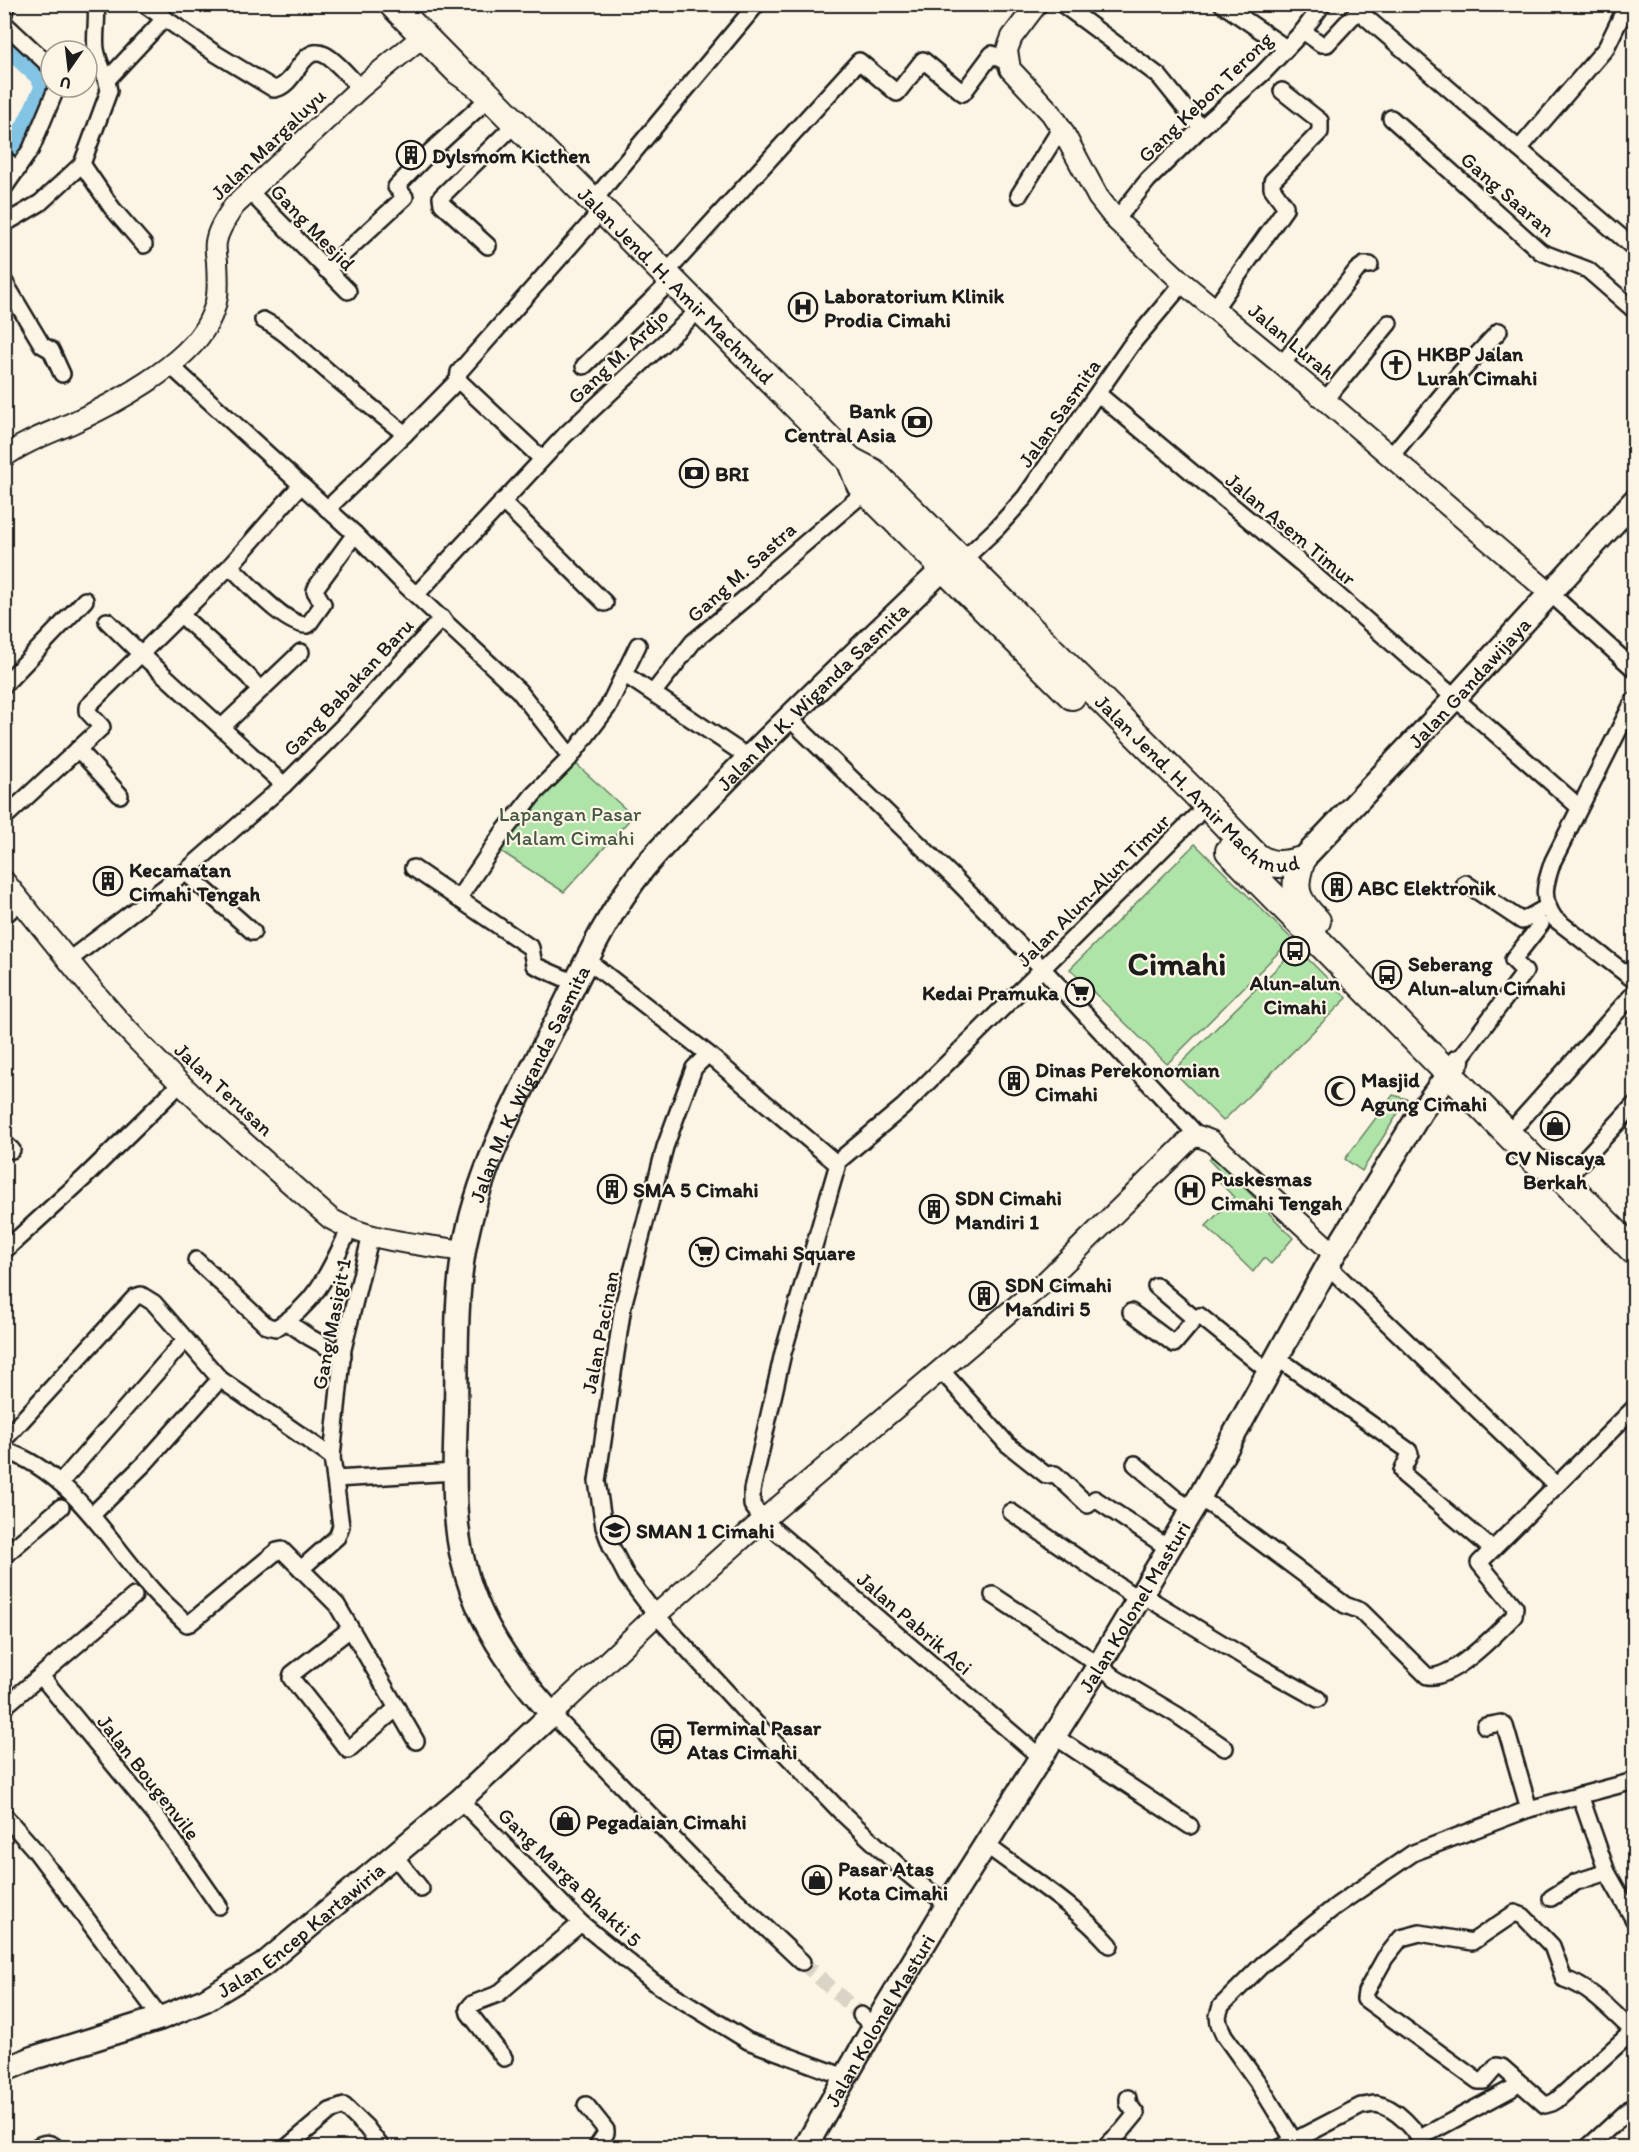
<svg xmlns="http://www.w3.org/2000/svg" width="1639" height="2152" font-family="Itim,sans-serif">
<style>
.green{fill:#aee4a7;stroke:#658062;stroke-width:1.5}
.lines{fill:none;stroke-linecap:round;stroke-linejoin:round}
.river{stroke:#83c4e4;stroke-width:28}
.street-tunnel{stroke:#dad4c7;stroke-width:15;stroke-dasharray:15 8;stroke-linecap:butt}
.street-casing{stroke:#1c1c1c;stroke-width:20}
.secondary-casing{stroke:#1c1c1c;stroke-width:24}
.primary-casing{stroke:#1c1c1c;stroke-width:27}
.highway-casing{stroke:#1c1c1c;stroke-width:30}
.street{stroke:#fcf5e5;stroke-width:15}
.secondary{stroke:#fcf5e5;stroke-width:20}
.primary{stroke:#fcf5e5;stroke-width:22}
.highway{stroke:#fcf5e5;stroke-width:26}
.labels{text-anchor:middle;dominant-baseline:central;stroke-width:4.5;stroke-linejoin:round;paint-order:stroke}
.street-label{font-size:21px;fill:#1c1c1c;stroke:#fcf5e5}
.poi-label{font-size:21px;font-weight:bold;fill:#1c1c1c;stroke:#fcf5e5;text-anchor:start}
.park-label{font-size:21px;fill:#485846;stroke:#fcf5e5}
.town-label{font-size:33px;font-weight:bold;fill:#1c1c1c;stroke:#fcf5e5}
</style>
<rect width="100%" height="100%" fill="#fcf5e5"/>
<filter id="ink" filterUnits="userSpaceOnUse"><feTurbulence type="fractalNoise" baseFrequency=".0167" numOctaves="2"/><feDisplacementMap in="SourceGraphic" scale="12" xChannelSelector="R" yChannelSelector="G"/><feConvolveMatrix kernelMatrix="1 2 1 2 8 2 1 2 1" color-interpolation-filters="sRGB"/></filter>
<g filter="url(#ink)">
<g class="green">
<polygon points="574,762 633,816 564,892 496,848"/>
<polygon points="1195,844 1292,939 1167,1064 1070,969"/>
<polygon points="1297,948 1347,998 1223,1121 1173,1071"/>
<polygon points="1393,1095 1407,1099 1362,1171 1345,1159"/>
<polygon points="1214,1156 1293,1238 1271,1264 1264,1258 1253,1272 1206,1226 1234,1197 1219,1182 1224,1176 1209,1160"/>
</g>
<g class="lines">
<polyline class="river" points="4,38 41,72 50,85 29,129 4,167"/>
<polyline class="street-tunnel" points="802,1962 861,2015"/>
<g class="street-casing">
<g id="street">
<path d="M 144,4 L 213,52 L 274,89 C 297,86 301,43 325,55 C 337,61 350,78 360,88"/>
<polyline points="1062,4 1159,76 1201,128"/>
<polyline points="1222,4 1286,48"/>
<polyline points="4,14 6,4"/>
<polyline points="4,23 51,67"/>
<polyline points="1303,31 1321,44 1327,44 1353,16 1357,13 1362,14 1634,248"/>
<polyline points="107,80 164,19"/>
<polyline points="1391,118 1541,252 1588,270 1634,310"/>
<polyline points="1519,149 1606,48 1622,15 1623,4"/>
<polyline points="4,158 17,170"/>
<polyline points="82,164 112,208 144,245"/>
<polyline points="4,188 31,149 57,87"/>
<polyline points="249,191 348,291"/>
<polyline points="1019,195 1061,128"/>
<polyline points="593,201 757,4"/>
<polyline points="1116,220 1148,180 1201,128 1263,73 1303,31 1323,4"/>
<path d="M 4,224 L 40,203 L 82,164 L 109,91 C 107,76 98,63 96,49 C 94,36 98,20 96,4"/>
<polyline points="488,246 442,204 441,197 516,123"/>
<polyline points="326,270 405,197 396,187 431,151 490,97"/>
<polyline points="665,274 859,61 897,93 923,60 963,93 992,54 1002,60 1008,59"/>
<polyline points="4,281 42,345 51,350 62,374"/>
<polyline points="1215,308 1285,209 1285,206 1272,188 1272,181 1320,132 1320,121 1282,91"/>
<path d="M 263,320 C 284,330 298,346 315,360 C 344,386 375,410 405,434"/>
<polyline points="1282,364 1357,270 1364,265 1370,265"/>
<polyline points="171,366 355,534 402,582 519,691 570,756"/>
<polyline points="584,366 672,280"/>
<polyline points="458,380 542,459"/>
<polyline points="1098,394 1302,564 1579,807"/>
<polyline points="1325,400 1389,323"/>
<polyline points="1391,456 1461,372 1499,331"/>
<polyline points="502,501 605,603"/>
<polyline points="327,509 405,434 458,380 459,372 602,210"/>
<polyline points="962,561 997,528 1025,497 1131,345 1183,283"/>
<path d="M 230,566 C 246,581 286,627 308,625 L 323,604 L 315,591 L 317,586 L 355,534"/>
<polyline points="1551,594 1634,669"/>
<polyline points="416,595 565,435 700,309"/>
<polyline points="180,614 248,676 260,690"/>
<polyline points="107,621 140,653 284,785"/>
<polyline points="624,674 748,757"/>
<polyline points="4,685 85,600"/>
<polyline points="653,693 693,642 755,590 768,575 866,491"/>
<path d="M 1634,700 L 1553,861 C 1545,884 1540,898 1555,919 L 1634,980"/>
<polyline points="789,718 953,877 1043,969 1198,1136"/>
<polyline points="222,727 301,652"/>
<polyline points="78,749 120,795"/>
<polyline points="4,818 102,727 87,711 87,707 230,566 301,485"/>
<polyline points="413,868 531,948 534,965 575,983"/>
<polyline points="185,872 253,932"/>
<polyline points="1465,883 1522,921 1547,907"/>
<polyline points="458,899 502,834 533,795 569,759 608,707 638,645"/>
<polyline points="4,916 21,901"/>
<polyline points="69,960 185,872 284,785 343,726 442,618"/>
<polyline points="587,960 708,1054 836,1163 837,1167 783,1353 752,1490 752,1505 763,1520 1040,1757"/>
<polyline points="708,1054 694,1068 665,1147 623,1306 597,1481 604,1527 611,1546 627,1577 656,1615 747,1714 842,1813 901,1868 925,1888 948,1904"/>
<polyline points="1458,1061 1525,972 1513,960 1541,924"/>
<polyline points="1519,1122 1634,993"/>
<polyline points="4,1143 12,1150"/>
<polyline points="836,1163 903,1107 1195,817"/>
<polyline points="1565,1180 1634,1105"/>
<polyline points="4,1251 84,1178 180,1084"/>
<path d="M 196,1260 L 267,1326 L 276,1328 C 316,1304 330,1270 349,1230"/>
<polyline points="1328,1266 1556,1485"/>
<polyline points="1156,1286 1195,1319"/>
<polyline points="1131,1312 1174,1344 1195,1319 1200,1316 1268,1371"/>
<polyline points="287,1322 309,1337 343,1356"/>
<polyline points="1276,1357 1409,1451 1410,1454 1402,1471 1404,1475 1492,1549"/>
<polyline points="940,1369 1007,1444 1046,1475 1055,1474 1088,1505 1095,1499 1168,1548"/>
<polyline points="4,1440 135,1297 141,1295 154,1303 220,1379 332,1457"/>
<path d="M 4,1450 C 73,1473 108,1542 154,1592 C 164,1603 176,1613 187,1624 L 190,1623 L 277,1551 L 282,1550 L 337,1605 L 416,1741"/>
<polyline points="1135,1464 1176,1499 1192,1509"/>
<polyline points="335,1479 455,1472"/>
<polyline points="60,1483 185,1340"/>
<path d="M 1199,1498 L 1215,1508 L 1345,1605 L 1361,1611 L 1427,1676 C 1452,1681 1497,1633 1514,1616 L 1515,1607 L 1479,1563 L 1634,1408"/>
<polyline points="1011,1512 1138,1599"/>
<polyline points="92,1515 145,1463 220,1379"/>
<polyline points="4,1556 61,1507"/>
<polyline points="301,1569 337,1537 341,1526 332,1457 343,1349 371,1235"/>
<polyline points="1141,1594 1259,1666 1318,1699"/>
<polyline points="993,1595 1099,1665 1115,1678 1177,1715 1225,1748"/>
<polyline points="350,1629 292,1674 291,1678 348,1750 397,1708"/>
<polyline points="41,1676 160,1821 219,1906"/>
<polyline points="4,1707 134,1596"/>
<polyline points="552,1714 694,1860 802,1962"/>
<polyline points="1485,1726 1501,1723 1505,1726 1529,1809"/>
<polyline points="1054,1736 1190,1826"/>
<polyline points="1580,1795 1607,1872 1634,1920"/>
<polyline points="460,1800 581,1923 653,1982 748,2041 845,2077"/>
<polyline points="4,1815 34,1849 161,2018"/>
<path d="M 985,1844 C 1027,1876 1075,1905 1110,1945"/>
<polyline points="393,1854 421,1889"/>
<polyline points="1551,1898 1576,1882 1607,1872"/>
<polyline points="861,2015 874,2027"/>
<path d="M 1633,2031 C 1613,2013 1591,1987 1564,1979 L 1552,1946 L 1523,1916 L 1515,1913 L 1472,1942 L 1420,1933 L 1401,1938 L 1385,1958 L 1366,1992 L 1365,1999 L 1478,2081 L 1484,2081 L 1497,2066 L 1502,2067 L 1545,2105 L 1552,2103 L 1557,2100 L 1634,2030"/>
<polyline points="504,2058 469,2013 468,2009 472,2004 498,1994 581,1923"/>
<polyline points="586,2105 606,2130 606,2133 596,2148"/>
<polyline points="1420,2138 1511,2089"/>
<polyline points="1294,2141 1259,2084 1224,2035 1219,2024 1218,2016 1221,2006 1263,1964 1336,1906 1413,1853 1529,1809 1634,1781"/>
<path d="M 35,2148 C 43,2142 49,2141 57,2148"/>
<polyline points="286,2148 330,2111 344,2106 366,2127 382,2148"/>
<polyline points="1104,2148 1122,2131 1136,2114 1128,2103 1128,2098"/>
<path d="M 1280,2148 L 1361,2106 C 1366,2106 1371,2104 1376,2104 C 1396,2107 1417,2130 1424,2148"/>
<polyline points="1587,2148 1634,2105"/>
</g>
</g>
<g class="secondary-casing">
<g id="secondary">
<polyline points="1037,4 1012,37 1007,50 1010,69 1051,113 1061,128 1098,197 1116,220 1183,283 1325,400 1551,594"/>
<path d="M 4,457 C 24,442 47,434 70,424 C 112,405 187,365 208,323 C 220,300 218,286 217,261 C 216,255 215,248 216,242 C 218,229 227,217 234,206 L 360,88 L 423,36"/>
<path d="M 4,881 C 49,935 91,992 139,1042 C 199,1105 266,1162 331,1219 C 370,1242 420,1244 464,1251"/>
<polyline points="552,1714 656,1615 763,1520 1046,1281 1190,1139 1198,1136 1211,1141 1334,1254"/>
</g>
</g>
<g class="primary-casing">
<g id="primary">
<path id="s1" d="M 1302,860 L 1455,698 L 1634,501"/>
<path id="s2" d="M 4,2070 L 33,2058 L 161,2018 L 205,2000 L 263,1965 L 460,1800 L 552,1714 C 502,1660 464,1600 457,1525 C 453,1488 455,1449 456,1411 C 457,1357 455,1303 464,1250 C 478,1168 520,1093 557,1020 C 583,968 607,914 643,869 C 666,841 692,816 717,790 C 790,714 867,642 943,569"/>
<path id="s3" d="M 805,2148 L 874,2027 L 948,1904 L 1099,1665 L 1199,1498 L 1334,1254 L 1422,1110 L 1458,1061"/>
</g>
</g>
<g class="highway-casing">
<g id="highway">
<path id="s4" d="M 392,4 L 458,71 L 478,85 L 850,460 L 873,472 L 1193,791 L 1256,856 C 1271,867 1284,865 1302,860"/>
<polyline points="850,460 860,485 1072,696"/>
<polyline points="1229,851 1535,1161 1554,1170 1634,1251"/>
<path d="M 1302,860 C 1291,889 1296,900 1317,921"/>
</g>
</g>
<use href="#street" class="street"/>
<use href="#secondary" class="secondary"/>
<use href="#primary" class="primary"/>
<use href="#highway" class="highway"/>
</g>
</g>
<defs>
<g id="building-ring" transform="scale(1.5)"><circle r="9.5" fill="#fcf5e5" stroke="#1c1c1c" stroke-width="1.5"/><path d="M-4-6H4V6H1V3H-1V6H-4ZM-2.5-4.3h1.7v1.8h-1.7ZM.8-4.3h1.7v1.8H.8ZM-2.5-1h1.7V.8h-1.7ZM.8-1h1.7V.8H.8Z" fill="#1c1c1c"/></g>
<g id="hospital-ring" transform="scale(1.5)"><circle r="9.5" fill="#fcf5e5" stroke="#1c1c1c" stroke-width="1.5"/><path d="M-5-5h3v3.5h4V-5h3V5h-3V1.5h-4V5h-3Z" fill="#1c1c1c"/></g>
<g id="church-ring" transform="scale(1.5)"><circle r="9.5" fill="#fcf5e5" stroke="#1c1c1c" stroke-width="1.5"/><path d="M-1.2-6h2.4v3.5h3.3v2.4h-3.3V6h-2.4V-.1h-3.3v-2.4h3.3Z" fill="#1c1c1c"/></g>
<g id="bank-ring" transform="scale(1.5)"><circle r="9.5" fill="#fcf5e5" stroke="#1c1c1c" stroke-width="1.5"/><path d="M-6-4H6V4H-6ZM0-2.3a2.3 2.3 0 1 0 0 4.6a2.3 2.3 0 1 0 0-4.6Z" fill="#1c1c1c"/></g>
<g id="bus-ring" transform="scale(1.5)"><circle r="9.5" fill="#fcf5e5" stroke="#1c1c1c" stroke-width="1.5"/><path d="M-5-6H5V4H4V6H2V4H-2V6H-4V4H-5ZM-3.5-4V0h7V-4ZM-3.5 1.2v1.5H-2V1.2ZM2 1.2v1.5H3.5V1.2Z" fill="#1c1c1c"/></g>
<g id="supermarket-ring" transform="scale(1.5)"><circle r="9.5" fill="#fcf5e5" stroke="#1c1c1c" stroke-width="1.5"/><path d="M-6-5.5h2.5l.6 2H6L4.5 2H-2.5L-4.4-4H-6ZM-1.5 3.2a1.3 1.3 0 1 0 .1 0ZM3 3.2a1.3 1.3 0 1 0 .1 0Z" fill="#1c1c1c"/></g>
<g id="mosque-ring" transform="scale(1.5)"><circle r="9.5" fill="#fcf5e5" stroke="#1c1c1c" stroke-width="1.5"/><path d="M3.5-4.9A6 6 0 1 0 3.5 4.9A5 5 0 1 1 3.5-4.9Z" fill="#1c1c1c"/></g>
<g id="shop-ring" transform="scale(1.5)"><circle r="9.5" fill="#fcf5e5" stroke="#1c1c1c" stroke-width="1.5"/><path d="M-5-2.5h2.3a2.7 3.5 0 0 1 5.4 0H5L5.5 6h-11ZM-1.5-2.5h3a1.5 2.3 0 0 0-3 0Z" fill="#1c1c1c"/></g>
<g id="school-ring" transform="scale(1.5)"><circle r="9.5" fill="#fcf5e5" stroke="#1c1c1c" stroke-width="1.5"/><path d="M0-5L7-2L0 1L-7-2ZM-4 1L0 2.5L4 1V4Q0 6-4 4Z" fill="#1c1c1c"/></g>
</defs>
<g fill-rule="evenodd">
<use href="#building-ring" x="411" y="155"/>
<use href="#hospital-ring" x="803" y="307"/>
<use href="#church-ring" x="1396" y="365"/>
<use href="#bank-ring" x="917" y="422"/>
<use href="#bank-ring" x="694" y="473"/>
<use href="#building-ring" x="108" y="881"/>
<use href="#building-ring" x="1337" y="887"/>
<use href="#bus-ring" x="1295" y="951"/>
<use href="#bus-ring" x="1387" y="975"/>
<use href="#supermarket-ring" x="1080" y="992"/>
<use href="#building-ring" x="1014" y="1081"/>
<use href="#mosque-ring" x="1340" y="1091"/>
<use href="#shop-ring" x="1555" y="1126"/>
<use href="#building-ring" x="612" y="1189"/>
<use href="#hospital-ring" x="1190" y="1190"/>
<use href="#building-ring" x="934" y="1209"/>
<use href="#supermarket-ring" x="704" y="1252"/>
<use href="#building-ring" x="984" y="1296"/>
<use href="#school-ring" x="615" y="1530"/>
<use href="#bus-ring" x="666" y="1739"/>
<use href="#shop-ring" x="565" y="1821"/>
<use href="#shop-ring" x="817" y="1880"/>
</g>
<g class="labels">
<g class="street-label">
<text transform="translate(1205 97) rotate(-44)">Gang Kebon Terong</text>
<text transform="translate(268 144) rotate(-44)">Jalan Margaluyu</text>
<text transform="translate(1508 194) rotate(41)">Gang Saaran</text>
<text transform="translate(313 227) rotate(46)">Gang Mesjid</text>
<text stroke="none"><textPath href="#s4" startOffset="400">Jalan Jend. H. Amir Machmud</textPath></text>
<text transform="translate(1292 341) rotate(40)">Jalan Lurah</text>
<text transform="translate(618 356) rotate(-43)">Gang M. Ardjo</text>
<text transform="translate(1059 413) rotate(-55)">Jalan Sasmita</text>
<text transform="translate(1291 529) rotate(40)">Jalan Asem Timur</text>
<text transform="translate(741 572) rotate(-42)">Gang M. Sastra</text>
<text stroke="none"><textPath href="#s1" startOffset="244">Jalan Gandawijaya</textPath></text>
<text transform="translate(348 687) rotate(-47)">Gang Babakan Baru</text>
<text stroke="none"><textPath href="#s2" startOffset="1820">Jalan M. K. Wiganda Sasmita</textPath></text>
<text stroke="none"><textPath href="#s4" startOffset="1126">Jalan Jend. H. Amir Machmud</textPath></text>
<text transform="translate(1093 890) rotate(-45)">Jalan Alun-Alun Timur</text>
<text stroke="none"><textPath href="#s2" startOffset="1334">Jalan M. K. Wiganda Sasmita</textPath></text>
<text transform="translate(224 1089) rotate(43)">Jalan Terusan</text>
<text transform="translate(331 1324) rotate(-79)">Gang Masigit 1</text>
<text transform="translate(600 1332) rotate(-79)">Jalan Pacinan</text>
<text stroke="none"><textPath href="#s3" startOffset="634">Jalan Kolonel Masturi</textPath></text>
<text transform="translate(915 1623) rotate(41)">Jalan Pabrik Aci</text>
<text transform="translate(149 1777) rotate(52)">Jalan Bougenvile</text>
<text transform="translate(570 1877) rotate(44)">Gang Marga Bhakti 5</text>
<text stroke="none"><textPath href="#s2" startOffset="332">Jalan Encep Kartawiria</textPath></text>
<text stroke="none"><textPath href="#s3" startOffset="148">Jalan Kolonel Masturi</textPath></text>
</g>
<g class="poi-label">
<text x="432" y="155">Dylsmom Kicthen</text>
<text x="824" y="295">Laboratorium Klinik<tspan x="824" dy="24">Prodia Cimahi</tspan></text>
<text x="1417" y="353">HKBP Jalan<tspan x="1417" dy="24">Lurah Cimahi</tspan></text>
<text x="896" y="410" text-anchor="end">Bank<tspan x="896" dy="24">Central Asia</tspan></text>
<text x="715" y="473">BRI</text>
<text x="129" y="869">Kecamatan<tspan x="129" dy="24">Cimahi Tengah</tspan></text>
<text x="1358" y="887">ABC Elektronik</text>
<text x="1408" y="963">Seberang<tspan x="1408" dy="24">Alun-alun Cimahi</tspan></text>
<text x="1295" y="982" text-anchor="middle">Alun-alun<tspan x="1295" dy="24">Cimahi</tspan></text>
<text x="1059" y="992" text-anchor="end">Kedai Pramuka</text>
<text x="1035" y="1069">Dinas Perekonomian<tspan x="1035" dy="24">Cimahi</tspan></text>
<text x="1361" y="1079">Masjid<tspan x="1361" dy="24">Agung Cimahi</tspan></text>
<text x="1555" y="1157" text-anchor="middle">CV Niscaya<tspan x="1555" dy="24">Berkah</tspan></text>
<text x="1211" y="1178">Puskesmas<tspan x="1211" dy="24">Cimahi Tengah</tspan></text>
<text x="633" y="1189">SMA 5 Cimahi</text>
<text x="955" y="1197">SDN Cimahi<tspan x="955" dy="24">Mandiri 1</tspan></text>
<text x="725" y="1252">Cimahi Square</text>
<text x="1005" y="1284">SDN Cimahi<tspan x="1005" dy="24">Mandiri 5</tspan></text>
<text x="636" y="1530">SMAN 1 Cimahi</text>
<text x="687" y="1727">Terminal Pasar<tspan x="687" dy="24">Atas Cimahi</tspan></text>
<text x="586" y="1821">Pegadaian Cimahi</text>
<text x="838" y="1868">Pasar Atas<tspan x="838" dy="24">Kota Cimahi</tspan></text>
</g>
<g class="park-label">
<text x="570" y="813">Lapangan Pasar<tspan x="570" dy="24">Malam Cimahi</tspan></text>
</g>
<g class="town-label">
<text x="1177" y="963">Cimahi</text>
</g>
</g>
<rect width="1639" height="2152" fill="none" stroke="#fcf5e5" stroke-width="24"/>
<rect x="12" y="12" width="1615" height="2128" fill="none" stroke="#1c1c1c" stroke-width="2" filter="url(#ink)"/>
<g transform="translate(69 69) rotate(194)"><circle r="28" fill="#fcf5e5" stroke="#a29e95" stroke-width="1.5"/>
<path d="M0-4.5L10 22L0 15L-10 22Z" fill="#1c1c1c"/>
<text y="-9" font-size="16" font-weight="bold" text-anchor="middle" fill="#1c1c1c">U</text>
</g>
</svg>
